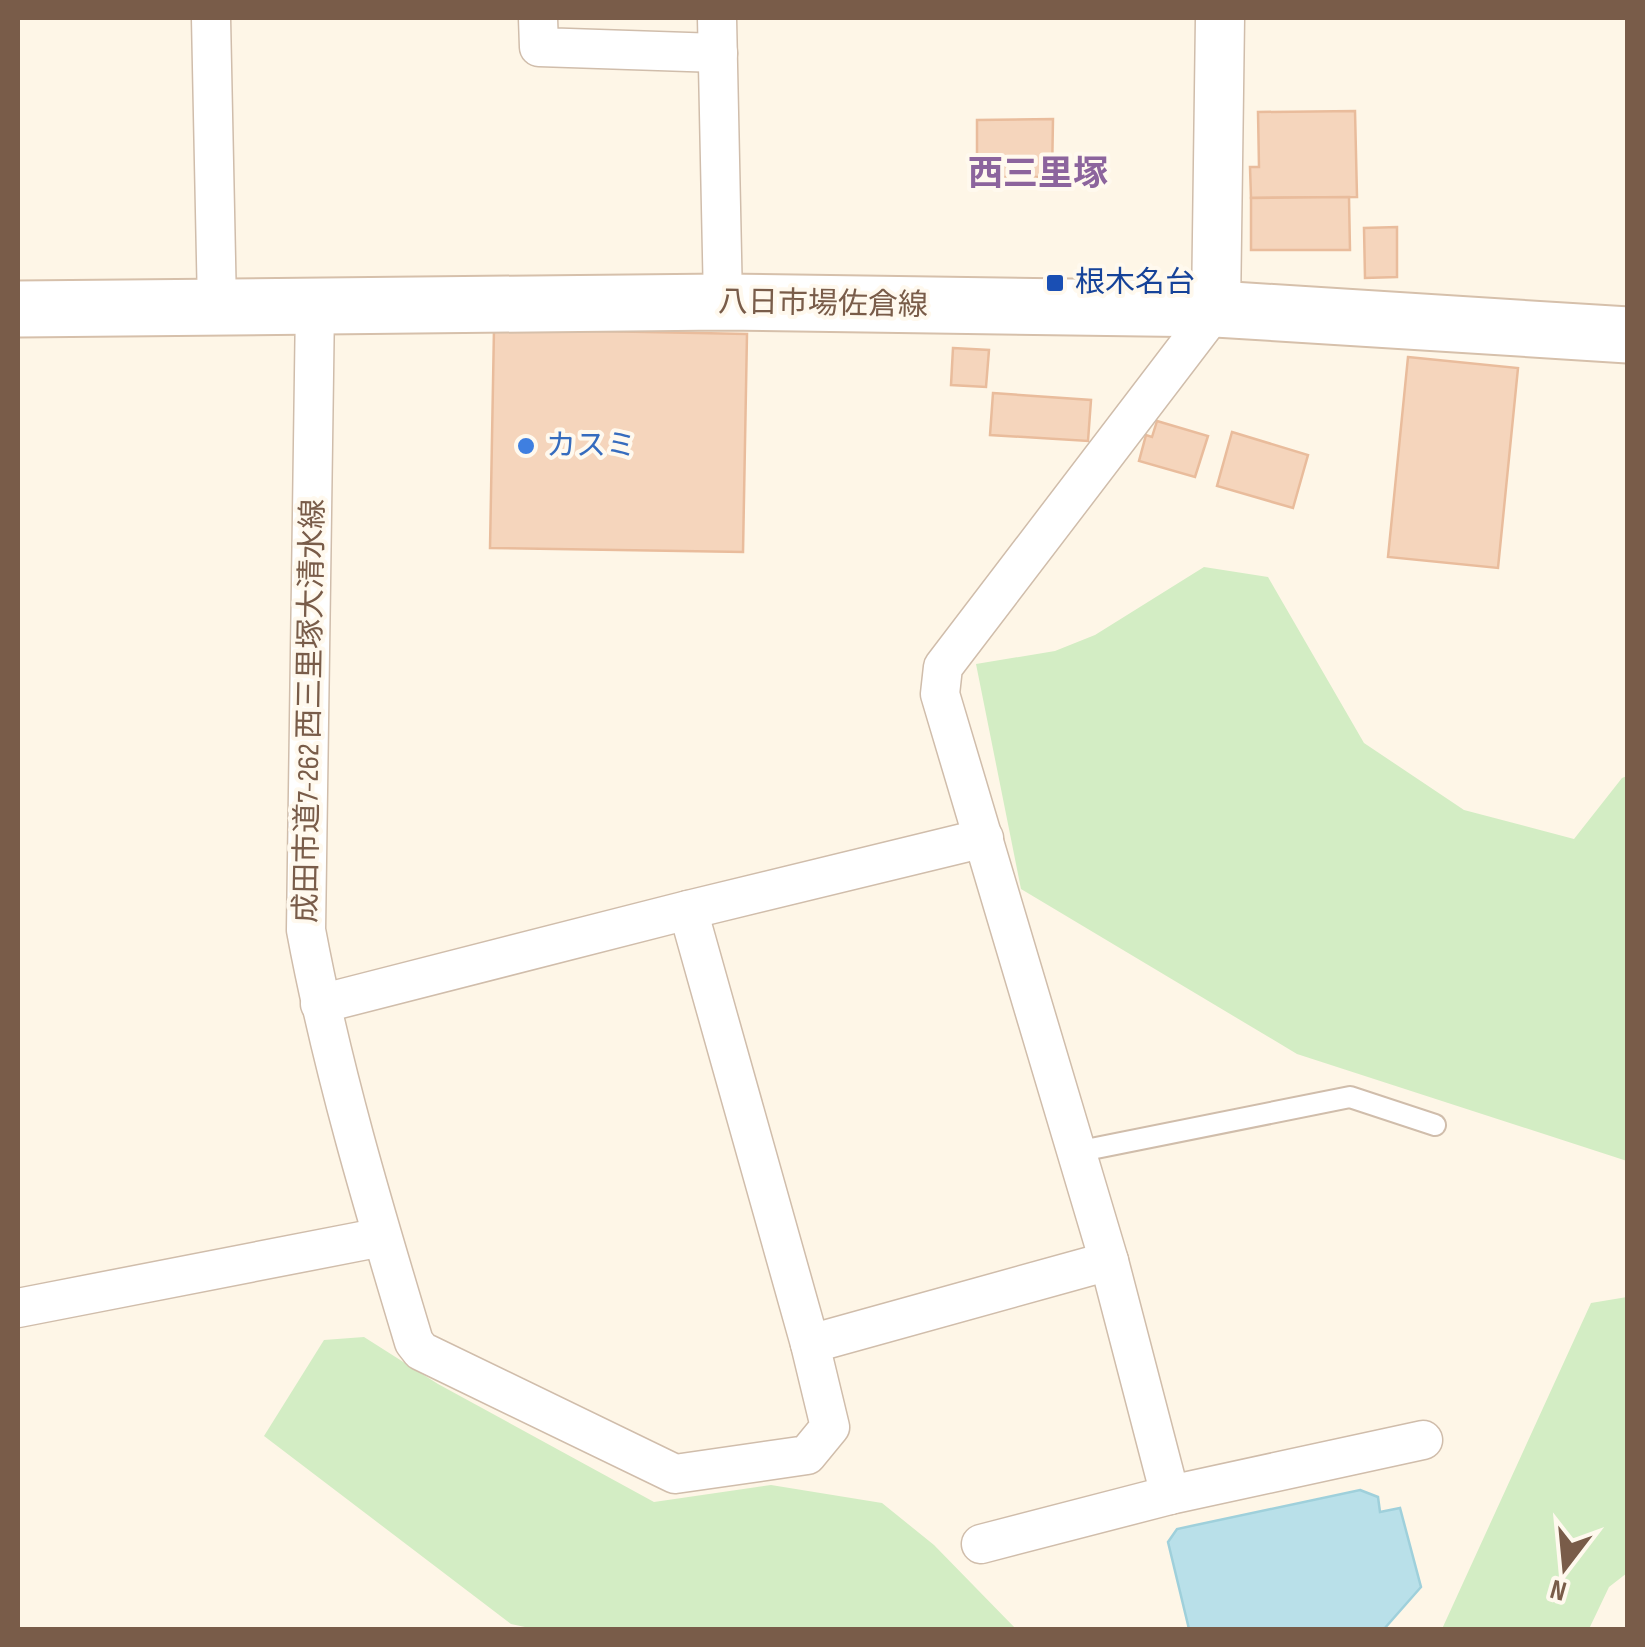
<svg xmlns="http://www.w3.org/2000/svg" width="1645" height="1647" font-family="'Sofia Sans Condensed','Noto Sans JP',sans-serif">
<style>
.green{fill:#d3edc4}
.water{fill:#b9e0e9;stroke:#9fd0db;stroke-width:2.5}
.building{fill:#f5d5bc;stroke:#e9bc9c;stroke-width:2.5}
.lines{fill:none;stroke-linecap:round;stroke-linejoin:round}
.service-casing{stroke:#d0bdab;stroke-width:24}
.minor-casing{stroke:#d0bdab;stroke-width:41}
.tertiary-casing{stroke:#d0bdab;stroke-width:51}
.secondary-casing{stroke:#d6c0ab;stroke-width:59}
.service{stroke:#fff;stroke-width:20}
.minor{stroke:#fff;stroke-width:38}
.tertiary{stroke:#fff;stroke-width:48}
.secondary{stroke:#fff;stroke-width:55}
.transit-dot{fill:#1a4fb4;stroke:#fff9ee;stroke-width:4}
.shop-dot{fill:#3f7fe0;stroke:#fff9ee;stroke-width:4}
.labels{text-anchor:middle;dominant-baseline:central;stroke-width:8;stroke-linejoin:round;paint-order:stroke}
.transit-label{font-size:30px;fill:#164399;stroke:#fff9ee;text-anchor:start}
.street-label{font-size:30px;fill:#795c49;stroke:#fff9ee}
.shop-label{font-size:30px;fill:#366cbe;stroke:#fff9ee;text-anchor:start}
.quarter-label{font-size:35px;font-weight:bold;fill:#8c649d;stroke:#fff9ee}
</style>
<rect width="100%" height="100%" fill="#fef6e7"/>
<g class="green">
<polygon points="1204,567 1268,577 1364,743 1464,810 1574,839 1622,778 1627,776 1627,1161 1297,1054 1021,889 976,664 1055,651 1095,635"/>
<polygon points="1627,1297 1627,1573 1609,1587 1589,1629 1442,1629 1591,1303"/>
<polygon points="364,1337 438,1384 654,1502 771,1485 882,1503 934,1545 1016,1629 539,1630 511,1624 264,1436 324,1340"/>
</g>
<polygon class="water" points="1360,1490 1378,1497 1380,1512 1400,1508 1421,1587 1384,1629 1189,1629 1168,1542 1177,1529"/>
<g class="building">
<polygon points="1355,111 1357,197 1251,198 1250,167 1259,167 1258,112"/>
<polygon points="1053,119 1052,177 977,177 977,120"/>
<polygon points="1349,197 1350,250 1251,250 1251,198"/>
<polygon points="1397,227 1397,277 1365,278 1364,228"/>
<polygon points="494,329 747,334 743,552 490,548"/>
<polygon points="953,348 989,350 986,387 951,385"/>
<polygon points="1408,357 1518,368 1498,568 1388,557"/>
<polygon points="993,393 1091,400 1088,441 990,435"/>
<polygon points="1157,421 1208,436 1195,477 1139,461 1146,435 1152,437"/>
<polygon points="1232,432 1308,455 1293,508 1217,486"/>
</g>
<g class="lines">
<g class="service-casing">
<polyline id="service" points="1076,1152 1350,1097 1435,1125"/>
</g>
<g class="minor-casing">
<g id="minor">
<polyline points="211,18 217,307"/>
<polyline points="538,18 539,47 718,53"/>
<polyline points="717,18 723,302"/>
<path d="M 315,305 L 306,930 C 332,1069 373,1206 414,1342 L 421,1351 L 675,1474 L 807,1455 L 830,1427 L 810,1344 L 688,910"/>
<polyline points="320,1004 688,910 984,838"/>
<polyline points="18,1308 382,1237"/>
<polyline points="810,1344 1109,1261"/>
<polyline points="1170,1495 1109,1261 940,694 943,667 1216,309"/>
<polyline points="981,1544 1170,1495 1423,1440"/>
</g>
</g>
<g class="tertiary-casing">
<polyline id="tertiary" points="1216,309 1220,18"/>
</g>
<g class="secondary-casing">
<polyline id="secondary" points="18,309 723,302 1216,309 1628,335"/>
</g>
<use href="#service" class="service"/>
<use href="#minor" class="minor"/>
<use href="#tertiary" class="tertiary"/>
<use href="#secondary" class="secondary"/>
</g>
<rect class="transit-dot" x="1045" y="273" width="20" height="20" rx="5"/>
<circle class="shop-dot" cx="526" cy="446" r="10"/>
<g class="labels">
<g class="transit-label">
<text x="1075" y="283">根木名台</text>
</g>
<g class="street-label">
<text transform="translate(823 304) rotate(1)">八日市場佐倉線</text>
<text transform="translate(310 711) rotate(-89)">成田市道7-262 西三里塚大清水線</text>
</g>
<g class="shop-label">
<text x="546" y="446">カスミ</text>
</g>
<g class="quarter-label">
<text x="1038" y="174">西三里塚</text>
</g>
</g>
<rect width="1645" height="1647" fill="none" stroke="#795c49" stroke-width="40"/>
<g transform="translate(1565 1567) rotate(196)" stroke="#fff9ee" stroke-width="8" paint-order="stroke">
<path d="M0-8L18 38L0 25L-18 38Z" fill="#795c49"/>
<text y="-15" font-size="28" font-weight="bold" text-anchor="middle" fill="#795c49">N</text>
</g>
</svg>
